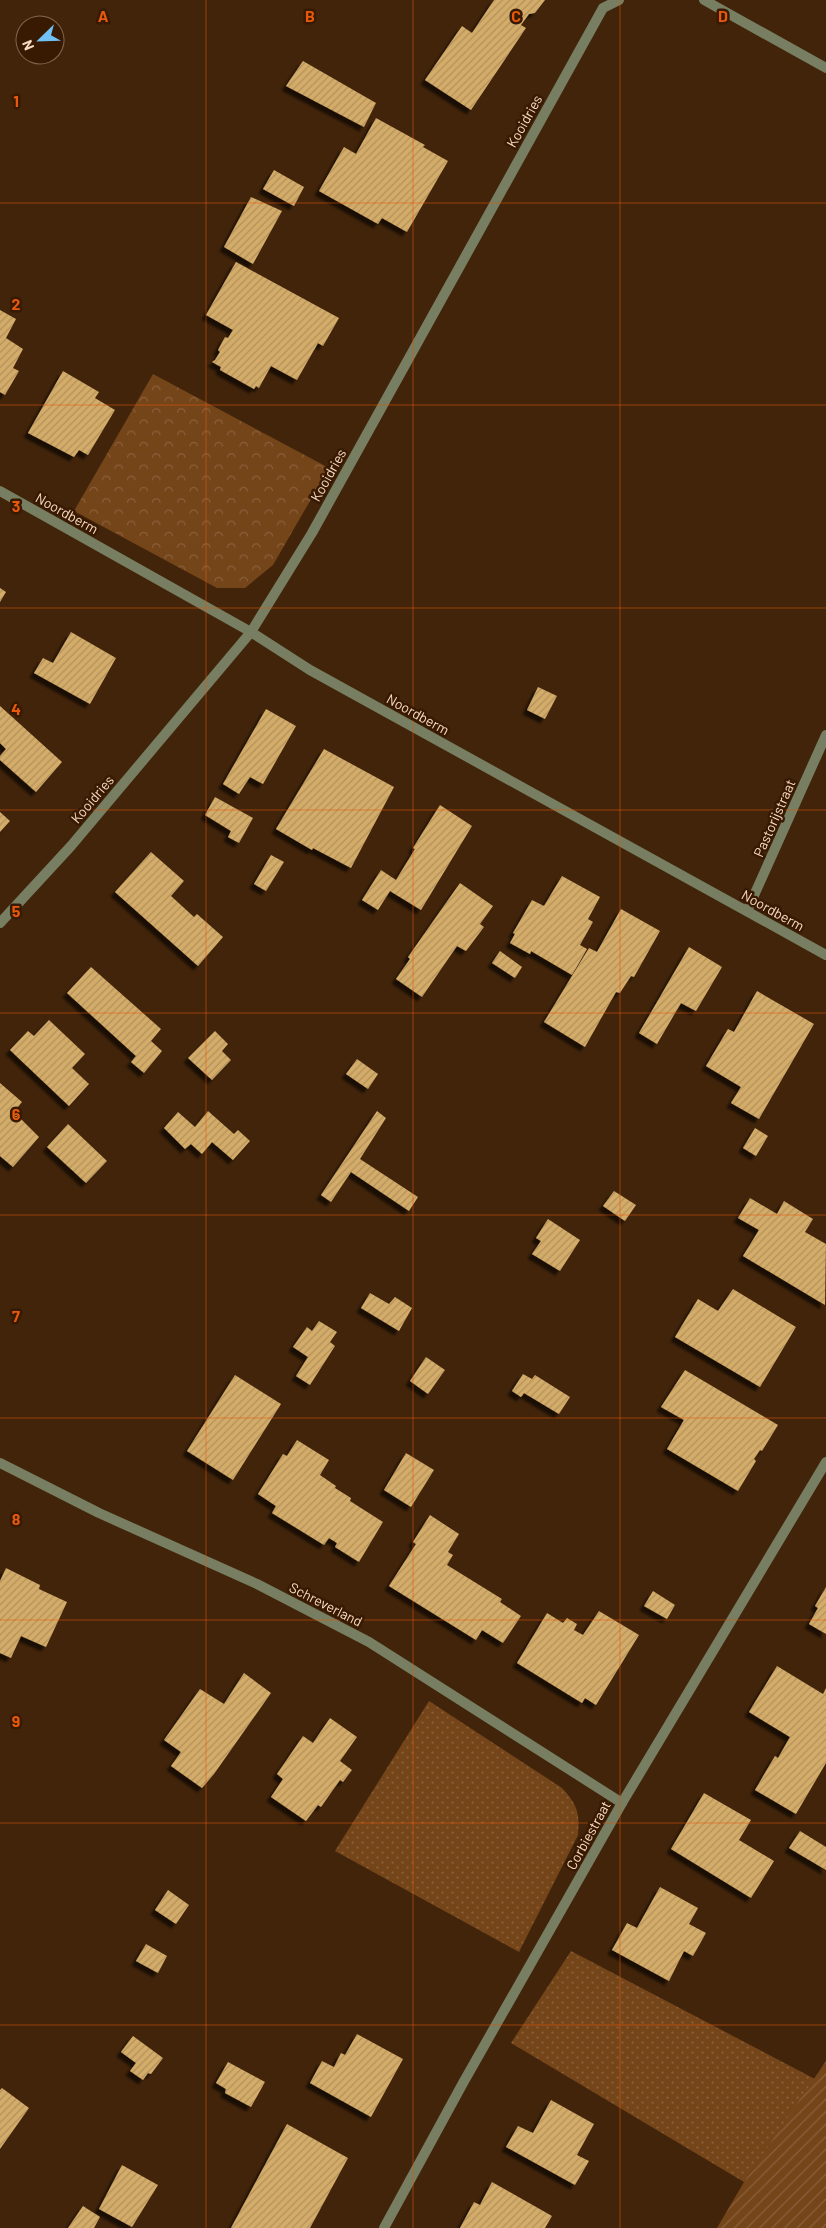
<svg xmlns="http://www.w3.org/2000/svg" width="826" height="2228" font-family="Barlow,sans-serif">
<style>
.grass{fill:url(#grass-dots)}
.forest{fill:url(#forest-crowns)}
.garden{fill:url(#garden-furrows)}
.building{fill:url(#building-hatch);filter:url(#shadow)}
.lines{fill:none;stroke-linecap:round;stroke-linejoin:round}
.street{stroke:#777e61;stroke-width:10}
.grid{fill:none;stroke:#e8590c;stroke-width:1;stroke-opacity:0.55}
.labels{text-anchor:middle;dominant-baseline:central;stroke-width:5;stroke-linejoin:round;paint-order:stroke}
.street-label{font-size:14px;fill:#fbdac2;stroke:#371a01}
.grid-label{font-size:16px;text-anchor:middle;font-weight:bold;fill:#e8590c;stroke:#371a01;stroke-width:5;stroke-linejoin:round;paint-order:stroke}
</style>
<defs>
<pattern id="grass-dots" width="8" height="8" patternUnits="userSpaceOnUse" patternTransform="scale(1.25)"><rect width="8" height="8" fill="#75451a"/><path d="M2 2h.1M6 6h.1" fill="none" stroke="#8a5f3a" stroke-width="1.8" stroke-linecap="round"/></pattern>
<pattern id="forest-crowns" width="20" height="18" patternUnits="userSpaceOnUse" patternTransform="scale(1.25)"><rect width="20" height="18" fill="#75451a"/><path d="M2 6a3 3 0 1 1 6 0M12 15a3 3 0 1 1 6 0" fill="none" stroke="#8a5f3a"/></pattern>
<pattern id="garden-furrows" width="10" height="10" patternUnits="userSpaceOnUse" patternTransform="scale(1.25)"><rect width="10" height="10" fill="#75451a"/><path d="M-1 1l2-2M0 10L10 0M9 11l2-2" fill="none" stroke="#8a5f3a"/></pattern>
<pattern id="building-hatch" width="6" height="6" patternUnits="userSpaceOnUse" patternTransform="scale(1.25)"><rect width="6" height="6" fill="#d4ac69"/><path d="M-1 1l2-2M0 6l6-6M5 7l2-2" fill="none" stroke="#b2915d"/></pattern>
<filter id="shadow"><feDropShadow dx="-4.5" dy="4.5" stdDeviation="1" flood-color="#0009"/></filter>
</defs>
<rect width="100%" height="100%" fill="#41240a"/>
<g class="grass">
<path d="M 429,1701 L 562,1788 C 577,1804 580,1813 578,1835 L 519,1952 L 335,1851 Z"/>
<polygon points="571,1951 815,2079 744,2182 511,2043"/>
</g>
<polygon class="forest" points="153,374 329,468 273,565 245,588 217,588 74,511"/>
<polygon class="garden" points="826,2061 826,2228 717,2228 744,2182"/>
<g class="building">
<polygon points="494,0 545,0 535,13 529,14 521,25 526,28 471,110 425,80 462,26 472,33"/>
<polygon points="303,61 376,103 364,127 286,86"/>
<polygon points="376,118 425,145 423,147 448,161 407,232 382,218 378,224 319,191 344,147 356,154"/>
<polygon points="274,170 304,187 294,206 263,189"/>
<polygon points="251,197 282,211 253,264 224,247"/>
<polygon points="236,262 339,318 323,346 318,343 297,380 271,366 259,388 256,386 254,389 220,370 221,367 212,362 215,360 220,352 218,350 225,337 228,338 233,330 206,315"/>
<polygon points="0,310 16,319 6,338 23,349 13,368 19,371 5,395 0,392"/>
<polygon points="63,371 99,392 95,398 115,410 88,455 79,450 74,457 28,433"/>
<polygon points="0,588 6,592 0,602"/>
<polygon points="71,632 116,658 90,704 34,673 43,658 53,663"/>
<polygon points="538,687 557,696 545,719 527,710"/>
<polygon points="0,706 62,762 36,792 0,760 0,756 6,749 0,743"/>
<polygon points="266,709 296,726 263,784 250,777 239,794 223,784"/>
<polygon points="324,749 394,787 351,868 313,848 312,850 276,829"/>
<polygon points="215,797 253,818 239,843 228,837 231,831 205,815"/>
<polygon points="440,805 472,826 421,910 390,891 378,910 362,900 381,870 396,880 415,849 413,848"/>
<polygon points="0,812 10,821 0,832"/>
<polygon points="151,852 184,881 171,896 194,917 197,914 223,937 198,966 115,892"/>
<polygon points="271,855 284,862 266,891 254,884"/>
<polygon points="562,876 600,897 588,919 593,922 580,945 587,949 572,975 531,951 530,954 510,943 515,934 513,933 532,900 544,906"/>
<polygon points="460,883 493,906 480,924 484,927 466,951 457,946 422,997 396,979 410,959 408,957"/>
<polygon points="621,909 660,931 634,977 631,976 620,993 616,992 585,1047 544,1022 589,948 597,952"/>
<polygon points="689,947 722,967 696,1011 681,1003 657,1044 639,1033"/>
<polygon points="500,951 522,967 515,978 492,963"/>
<polygon points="91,967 161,1029 151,1041 162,1051 144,1073 131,1062 136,1056 67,993"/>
<polygon points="757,991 814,1024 759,1119 731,1103 741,1087 706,1066 728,1029 734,1032"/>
<polygon points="49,1020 85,1054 72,1068 89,1084 69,1106 10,1050 28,1031 34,1036"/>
<polygon points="215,1031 228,1044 222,1051 231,1060 212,1080 188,1058"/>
<polygon points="357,1059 378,1074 368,1089 346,1074"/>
<polygon points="0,1083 22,1102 14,1112 39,1137 13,1167 0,1156"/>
<polygon points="208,1111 234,1134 238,1130 250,1141 233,1160 212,1142 202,1154 191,1144 185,1149 164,1128 178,1112 195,1127"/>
<polygon points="377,1111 386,1118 360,1159 418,1197 409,1211 351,1172 331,1202 321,1195"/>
<polygon points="68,1124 107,1161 86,1183 47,1147"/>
<polygon points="755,1128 768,1136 756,1156 743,1148"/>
<polygon points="614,1191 636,1205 625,1221 603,1206"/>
<polygon points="750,1198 777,1214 784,1201 813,1219 805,1232 826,1244 825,1305 743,1256 759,1230 738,1218"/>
<polygon points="548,1219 580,1240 560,1271 532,1254 541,1241 536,1238"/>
<polygon points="733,1289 796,1327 760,1387 675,1337 698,1299 718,1311"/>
<polygon points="370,1293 389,1304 395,1297 412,1308 399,1331 361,1308"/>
<polygon points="319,1321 337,1332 330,1342 335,1346 310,1385 296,1376 308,1357 293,1347 307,1327 312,1331"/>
<polygon points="426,1357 445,1370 428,1394 410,1381"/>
<polygon points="685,1370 778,1425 762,1451 760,1450 754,1459 756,1461 738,1491 667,1449 684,1420 661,1407"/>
<polygon points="523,1374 532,1379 535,1375 570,1397 559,1414 524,1393 521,1397 512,1391"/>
<polygon points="235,1375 281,1404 233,1480 187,1451"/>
<polygon points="297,1440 329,1460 320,1475 336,1486 335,1488 351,1498 350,1501 383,1522 359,1562 335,1547 337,1543 329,1538 324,1545 272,1513 276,1506 258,1494 283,1454 287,1456"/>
<polygon points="406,1453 434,1470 411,1507 384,1490"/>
<polygon points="430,1515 459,1534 448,1552 453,1555 447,1565 502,1599 500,1602 521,1616 503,1643 482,1630 476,1640 389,1586 416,1544 413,1542"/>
<polygon points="6,1568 40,1585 39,1589 67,1602 46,1647 21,1636 11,1658 0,1653 0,1581"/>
<polygon points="826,1587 826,1634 809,1624 818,1608 815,1606"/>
<polygon points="653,1591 675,1605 667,1619 644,1606"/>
<polygon points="599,1611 639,1635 596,1705 585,1698 582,1703 517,1663 547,1613 563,1623 567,1618 577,1624 574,1630 583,1635"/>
<polygon points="777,1666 823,1694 826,1688 826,1763 796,1814 755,1790 775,1756 778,1758 790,1737 749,1712"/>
<polygon points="244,1673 271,1693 214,1774 202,1788 171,1766 181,1752 164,1740 200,1689 224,1704"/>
<polygon points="330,1718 357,1737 340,1761 352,1770 343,1782 340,1780 321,1807 318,1805 306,1821 271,1797 283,1779 277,1774 303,1736 313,1743"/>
<polygon points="704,1793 751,1820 739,1840 774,1861 751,1898 671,1849"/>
<polygon points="800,1831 826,1847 826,1870 789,1848"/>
<polygon points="660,1887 698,1908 689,1924 706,1933 693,1956 684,1951 669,1981 612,1950 627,1923 637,1928"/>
<polygon points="168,1890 189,1905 176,1924 155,1910"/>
<polygon points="146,1944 167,1956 158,1973 136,1961"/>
<polygon points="357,2034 403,2059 371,2117 310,2083 322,2061 334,2067 341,2053 345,2055"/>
<polygon points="133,2036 163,2058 151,2074 148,2073 143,2080 130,2071 136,2063 121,2052"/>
<polygon points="228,2062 265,2082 251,2107 225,2093 226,2089 216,2083"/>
<polygon points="2,2088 29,2108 0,2149 0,2090"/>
<polygon points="551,2100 594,2124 577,2155 589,2161 575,2185 506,2147 518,2126 533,2133"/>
<polygon points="287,2124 348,2158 310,2228 231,2228"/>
<polygon points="122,2165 158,2185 132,2227 99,2209"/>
<polygon points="492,2182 552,2216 545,2228 460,2228 474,2202 480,2205"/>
<polygon points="83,2206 100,2217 94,2228 68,2228"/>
</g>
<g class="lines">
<g class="street">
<polyline points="704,0 826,68"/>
<polyline points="0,491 251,632 310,670 826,955"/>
<polyline points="747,911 826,735"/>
<polyline points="0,923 71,846 251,632 312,533 603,8 619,0"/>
<polyline points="0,1463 99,1513 257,1584 369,1642 622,1803"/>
<polyline points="384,2228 463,2083 622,1803 826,1462"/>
</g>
</g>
<path class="grid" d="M 206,0 L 206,2228M 413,0 L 413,2228M 620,0 L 620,2228M 0,203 L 826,203M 0,405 L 826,405M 0,608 L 826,608M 0,810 L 826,810M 0,1013 L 826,1013M 0,1215 L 826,1215M 0,1418 L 826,1418M 0,1620 L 826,1620M 0,1823 L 826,1823M 0,2025 L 826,2025"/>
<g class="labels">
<g class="street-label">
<text transform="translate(524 121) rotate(-61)">Kooidries</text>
<text transform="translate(328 475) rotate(-61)">Kooidries</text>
<text transform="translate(67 513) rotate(29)">Noordberm</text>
<text transform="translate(418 714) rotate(29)">Noordberm</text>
<text transform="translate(92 799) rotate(-50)">Kooidries</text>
<text transform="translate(774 818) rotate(-66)">Pastorijstraat</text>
<text transform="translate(773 910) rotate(29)">Noordberm</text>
<text transform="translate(326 1604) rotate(27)">Schreverland</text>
<text transform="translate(588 1835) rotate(-61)">Corbiestraat</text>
</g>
</g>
<g class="grid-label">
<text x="103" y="22">A</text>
<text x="310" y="22">B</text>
<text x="516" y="22">C</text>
<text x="723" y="22">D</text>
<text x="16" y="107">1</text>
<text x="16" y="310">2</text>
<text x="16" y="512">3</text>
<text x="16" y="715">4</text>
<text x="16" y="917">5</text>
<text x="16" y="1120">6</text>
<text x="16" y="1322">7</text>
<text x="16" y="1525">8</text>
<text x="16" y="1727">9</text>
</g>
<g transform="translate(40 40) rotate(247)"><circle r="24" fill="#371a01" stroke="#85674e"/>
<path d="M0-4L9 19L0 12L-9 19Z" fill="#72c1f5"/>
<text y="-8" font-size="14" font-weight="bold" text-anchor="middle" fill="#fbdac2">N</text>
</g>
</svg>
